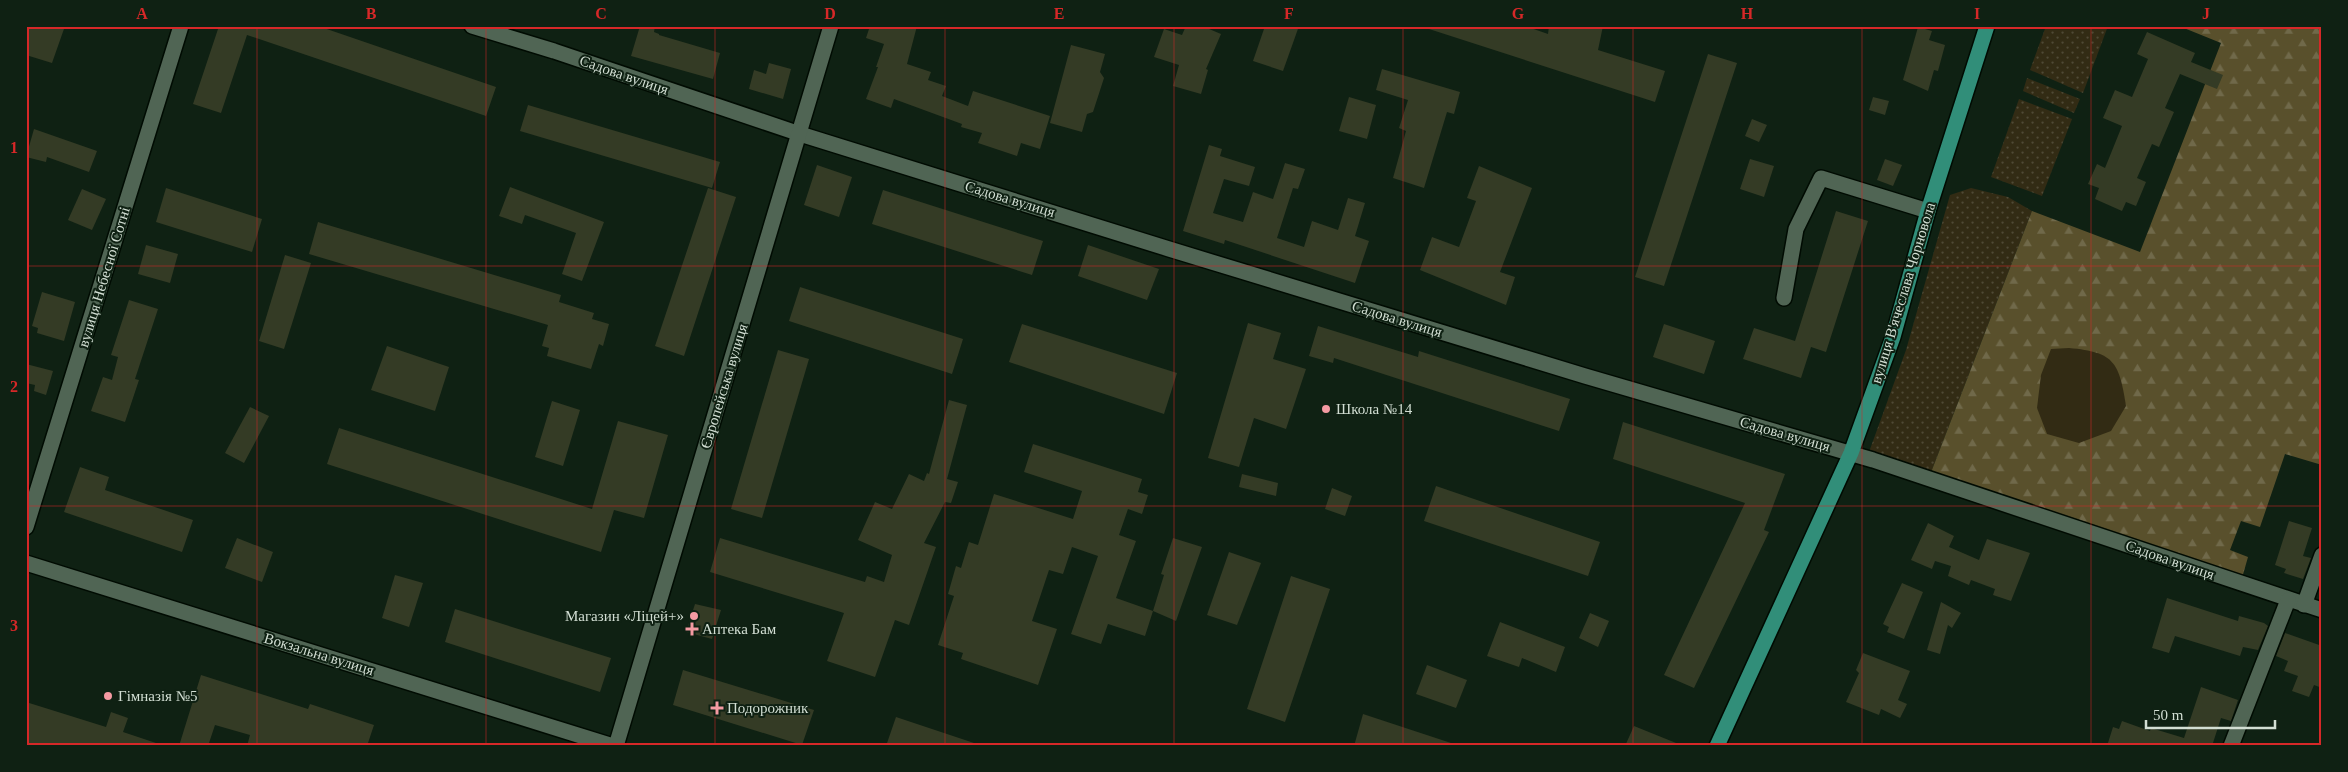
<svg xmlns="http://www.w3.org/2000/svg" width="2348" height="772" font-family="'Times New Roman',serif">
<style>
.grass{fill:url(#grass-dots)}
.forest{fill:url(#forest-firs)}
.pitch{fill:#322b14}
.building{fill:#343b25}
.lines{fill:none;stroke-linecap:round;stroke-linejoin:round}
.street-casing{stroke:#000b02;stroke-width:18}
.primary-casing{stroke:#000b02;stroke-width:18}
.street{stroke:#506554;stroke-width:15}
.primary{stroke:#318e79;stroke-width:15}
.grid{fill:none;stroke:#d62828;stroke-width:1;stroke-opacity:0.55}
.poi-dot{fill:#f49aa2;stroke:#0f2113;stroke-width:2}
.labels{text-anchor:middle;dominant-baseline:central;stroke-width:4;stroke-linejoin:round;paint-order:stroke}
.street-label{font-size:15px;fill:#d2ded3;stroke:#0f2113}
.poi-label{font-size:15px;fill:#d2ded3;stroke:#0f2113;text-anchor:start}
.neatline{fill:none;stroke:#d62828;stroke-width:2}
.grid-label{font-size:16px;text-anchor:middle;font-weight:bold;fill:#d62828}
</style>
<defs>
<pattern id="grass-dots" width="8" height="8" patternUnits="userSpaceOnUse" patternTransform="scale(1.25)"><rect width="8" height="8" fill="#322b14"/><path d="M2 2h.1M6 6h.1" fill="none" stroke="#4f4935" stroke-width="1.8" stroke-linecap="round"/></pattern>
<pattern id="forest-firs" width="22" height="20" patternUnits="userSpaceOnUse" patternTransform="scale(1.25)"><rect width="22" height="20" fill="#59502c"/><path d="M5 1l3.5 6h-7zM16 11l3.5 6h-7z" fill="#70694a"/></pattern>
</defs>
<rect width="100%" height="100%" fill="#0f2113"/>
<g class="grass">
<polygon points="2046,26 2108,26 2083,93 2030,70"/>
<polygon points="2027,78 2080,99 2074,113 2023,91"/>
<polygon points="2019,99 2072,119 2042,196 1991,177"/>
<polygon points="1971,188 2008,197 2032,211 1930,475 1869,452 1906,350 1950,195"/>
</g>
<polygon class="forest" points="2179,26 2322,26 2322,465 2285,454 2260,527 2241,521 2230,550 2248,557 2242,578 1930,475 2032,211 2140,252 2221,43"/>
<path class="pitch" d="M 2069,348 C 2115,352 2119,363 2126,406 L 2111,431 L 2079,443 L 2047,434 L 2037,408 L 2041,375 L 2051,349 Z"/>
<g class="building">
<polygon points="26,26 65,26 52,63 26,55"/>
<polygon points="219,26 318,26 496,87 486,116 247,35 221,113 193,104"/>
<polygon points="640,26 655,26 654,32 659,34 659,35 720,53 713,79 631,56"/>
<polygon points="870,26 917,26 907,64 931,72 928,80 946,86 942,96 968,106 973,91 1050,116 1040,149 1021,143 1017,156 978,143 982,133 961,127 962,124 894,99 891,108 866,99 878,67 876,67 884,44 866,38"/>
<polygon points="1186,26 1202,26 1221,34 1206,69 1208,70 1201,94 1173,86 1179,65 1154,57 1164,29 1182,35"/>
<polygon points="1265,26 1299,26 1283,71 1253,61"/>
<polygon points="1430,26 1525,26 1548,34 1549,26 1603,26 1598,50 1665,71 1655,102 1429,29"/>
<polygon points="1918,27 1932,31 1929,40 1945,45 1938,71 1934,70 1928,91 1903,80"/>
<polygon points="2147,32 2195,53 2191,62 2223,75 2217,89 2180,74 2165,108 2174,112 2159,147 2152,144 2137,178 2146,182 2136,206 2126,202 2122,211 2095,199 2099,188 2088,184 2097,164 2105,168 2122,126 2103,118 2115,90 2132,97 2148,59 2137,54"/>
<polygon points="1071,45 1105,54 1100,72 1104,78 1093,112 1087,114 1082,132 1050,123"/>
<polygon points="1708,54 1737,63 1664,286 1635,277"/>
<polygon points="769,63 791,69 783,99 749,89 754,70 766,74"/>
<polygon points="1382,69 1460,92 1454,114 1447,112 1424,188 1393,178 1406,131 1399,128 1408,100 1376,90"/>
<polygon points="1349,97 1376,105 1367,139 1339,131"/>
<polygon points="1873,97 1889,101 1885,115 1869,110"/>
<polygon points="528,105 720,162 712,188 520,131"/>
<polygon points="1752,119 1767,125 1759,142 1745,136"/>
<polygon points="34,129 97,151 89,172 47,157 46,162 26,157"/>
<polygon points="1209,145 1222,149 1220,156 1255,167 1249,186 1224,179 1213,213 1243,222 1253,192 1273,199 1285,163 1305,169 1298,189 1293,188 1277,238 1304,247 1312,221 1338,230 1348,198 1365,203 1355,236 1369,241 1355,283 1225,240 1224,244 1183,231"/>
<polygon points="1750,159 1774,166 1764,197 1740,189"/>
<polygon points="1885,159 1902,165 1893,186 1877,180"/>
<polygon points="817,165 852,177 839,217 804,205"/>
<polygon points="1479,166 1532,188 1500,272 1515,277 1506,305 1420,270 1432,237 1459,247 1476,201 1467,198"/>
<polygon points="510,187 604,222 582,281 562,274 576,233 525,215 522,224 499,216"/>
<polygon points="166,188 262,219 252,252 156,222"/>
<polygon points="708,188 736,197 684,356 655,346"/>
<polygon points="82,189 106,199 92,230 68,220"/>
<polygon points="883,190 1043,241 1032,275 872,224"/>
<polygon points="1836,211 1868,221 1826,352 1811,347 1801,378 1743,359 1754,328 1795,341"/>
<polygon points="318,222 561,295 559,302 594,313 592,319 609,324 603,346 599,344 591,369 547,356 549,348 542,346 548,325 309,254"/>
<polygon points="146,245 178,254 170,283 138,274"/>
<polygon points="1088,245 1159,269 1147,300 1078,276"/>
<polygon points="285,255 311,263 284,349 259,341"/>
<polygon points="800,287 963,339 952,374 789,321"/>
<polygon points="42,292 75,302 64,341 37,333 38,328 32,326"/>
<polygon points="129,300 158,309 135,379 139,380 125,422 91,411 103,377 112,380 118,357 111,355"/>
<polygon points="1248,323 1281,333 1273,359 1306,369 1286,429 1254,418 1239,467 1208,458"/>
<polygon points="1022,324 1177,373 1164,414 1009,362"/>
<polygon points="1664,324 1715,341 1704,374 1653,357"/>
<polygon points="1318,326 1418,357 1419,351 1570,399 1559,431 1334,358 1333,363 1309,356"/>
<polygon points="387,346 449,367 435,411 371,390"/>
<polygon points="778,350 809,359 762,518 731,509"/>
<polygon points="26,364 53,371 46,395 34,391 35,385 26,383"/>
<polygon points="949,400 967,405 947,479 958,482 951,503 945,502 924,543 936,547 909,625 895,620 875,677 827,661 844,613 710,572 720,538 865,582 867,576 884,582 892,555 858,540 875,502 892,509 909,474 924,481 927,473 929,474"/>
<polygon points="552,401 580,410 563,466 535,457"/>
<polygon points="250,407 269,416 244,463 225,453"/>
<polygon points="618,421 668,435 644,518 614,510 601,552 327,464 339,428 592,509"/>
<polygon points="1623,422 1785,474 1764,530 1769,532 1694,688 1664,675 1745,503 1613,459"/>
<polygon points="1033,444 1142,479 1138,492 1148,495 1142,514 1128,509 1119,535 1136,541 1116,598 1153,611 1145,636 1108,624 1101,644 1071,634 1098,556 1072,547 1063,574 1049,570 1032,621 1057,629 1038,685 961,659 963,653 938,645 954,596 948,594 956,566 961,568 969,542 978,545 994,494 1073,519 1082,491 1024,472"/>
<polygon points="80,467 109,477 105,490 193,520 182,552 64,512"/>
<polygon points="1242,474 1278,483 1276,496 1239,487"/>
<polygon points="1436,486 1600,542 1588,576 1424,521"/>
<polygon points="1332,488 1352,496 1345,516 1325,509"/>
<polygon points="2289,521 2312,528 2303,556 2311,558 2303,579 2284,573 2286,569 2275,565"/>
<polygon points="1928,523 1954,536 1949,547 1979,560 1987,539 2030,553 2011,601 1993,595 1995,589 1971,580 1969,585 1948,576 1951,566 1935,561 1932,569 1911,560"/>
<polygon points="237,538 273,552 262,582 225,568"/>
<polygon points="1173,538 1202,547 1176,621 1153,611 1164,575 1161,574"/>
<polygon points="1229,552 1261,563 1237,625 1207,615"/>
<polygon points="395,575 423,583 409,627 382,618"/>
<polygon points="1291,576 1330,589 1285,722 1247,709"/>
<polygon points="1902,583 1923,592 1904,639 1887,632 1889,627 1883,624"/>
<polygon points="2167,598 2238,621 2239,616 2264,623 2268,626 2258,650 2243,647 2240,656 2175,636 2169,653 2152,648"/>
<polygon points="1941,602 1961,613 1952,628 1948,625 1940,654 1927,650"/>
<polygon points="695,604 721,610 712,639 686,632"/>
<polygon points="455,609 611,658 600,692 445,642"/>
<polygon points="1590,613 1609,621 1598,647 1579,638"/>
<polygon points="1500,622 1565,647 1556,672 1522,658 1519,667 1487,656"/>
<polygon points="2285,633 2322,646 2322,688 2314,685 2309,697 2292,691 2298,676 2284,671 2288,661 2276,656"/>
<polygon points="1863,653 1910,671 1898,700 1907,704 1900,718 1881,709 1879,715 1846,702 1859,673 1856,670"/>
<polygon points="1427,665 1467,680 1456,708 1416,694"/>
<polygon points="683,670 814,710 802,745 673,705"/>
<polygon points="201,675 308,709 310,704 374,725 367,746 247,746 250,735 215,725 208,746 179,746"/>
<polygon points="2201,687 2238,700 2231,721 2221,718 2212,746 2107,746 2113,727 2119,729 2122,721 2150,731 2151,728 2184,738"/>
<polygon points="26,702 106,727 111,712 128,718 123,732 156,743 155,746 26,746"/>
<polygon points="1363,714 1451,743 1450,746 1354,746"/>
<polygon points="896,717 974,743 974,746 886,746"/>
<polygon points="1634,726 1681,745 1681,746 1625,746"/>
</g>
<g class="lines">
<g class="street-casing">
<g id="street">
<polyline points="472,26 554,51 800,134 1169,249 1585,376 1873,460 2322,610"/>
<polyline points="1784,298 1796,229 1821,178 1928,211"/>
<polyline points="26,527 181,26"/>
<polyline points="26,563 613,746"/>
<polyline points="2304,605 2322,555"/>
<polyline points="616,746 831,26"/>
<polyline points="2231,746 2288,600"/>
</g>
</g>
<g class="primary-casing">
<polyline id="primary" points="1717,746 1851,453 1893,337 1928,211 1987,26"/>
</g>
<use href="#street" class="street"/>
<use href="#primary" class="primary"/>
</g>
<path class="grid" d="M 257,26 L 257,746M 486,26 L 486,746M 715,26 L 715,746M 945,26 L 945,746M 1174,26 L 1174,746M 1403,26 L 1403,746M 1633,26 L 1633,746M 1862,26 L 1862,746M 2091,26 L 2091,746M 26,266 L 2322,266M 26,506 L 2322,506"/>
<g class="poi-dot">
<circle cx="1326" cy="409" r="5"/>
<circle cx="694" cy="616" r="5"/>
<path d="M689.5 621.5h5v5h5v5h-5v5h-5v-5h-5v-5h5z"/>
<circle cx="108" cy="696" r="5"/>
<path d="M714.5 700.5h5v5h5v5h-5v5h-5v-5h-5v-5h5z"/>
</g>
<g class="labels">
<g class="street-label">
<text transform="translate(624 75) rotate(19)">Садова вулиця</text>
<text transform="translate(1010 199) rotate(17)">Садова вулиця</text>
<text transform="translate(104 277) rotate(-73)">вулиця Небесної Сотні</text>
<text transform="translate(1903 293) rotate(-73)">вулиця В'ячеслава Чорновола</text>
<text transform="translate(1397 319) rotate(17)">Садова вулиця</text>
<text transform="translate(724 386) rotate(-73)">Європейська вулиця</text>
<text transform="translate(1785 434) rotate(16)">Садова вулиця</text>
<text transform="translate(2170 560) rotate(19)">Садова вулиця</text>
<text transform="translate(319 654) rotate(17)">Вокзальна вулиця</text>
</g>
<g class="poi-label">
<text x="1336" y="409">Школа №14</text>
<text x="684" y="616" text-anchor="end">Магазин «Ліцей+»</text>
<text x="702" y="629">Аптека Бам</text>
<text x="118" y="696">Гімназія №5</text>
<text x="727" y="708">Подорожник</text>
</g>
</g>
<rect width="2348" height="772" fill="none" stroke="#0f2113" stroke-width="55"/>
<path d="M2146 720v8h129v-8" fill="none" stroke="#d2ded3" stroke-width="2.5"/>
<text x="2153" y="720" font-size="15" fill="#d2ded3" stroke="#0f2113" stroke-width="4" paint-order="stroke">50 m</text>
<rect x="28" y="28" width="2292" height="716" class="neatline"/>
<g class="grid-label">
<text x="142" y="19">A</text>
<text x="371" y="19">B</text>
<text x="601" y="19">C</text>
<text x="830" y="19">D</text>
<text x="1059" y="19">E</text>
<text x="1289" y="19">F</text>
<text x="1518" y="19">G</text>
<text x="1747" y="19">H</text>
<text x="1977" y="19">I</text>
<text x="2206" y="19">J</text>
<text x="14" y="153">1</text>
<text x="14" y="392">2</text>
<text x="14" y="631">3</text>
</g>
</svg>
